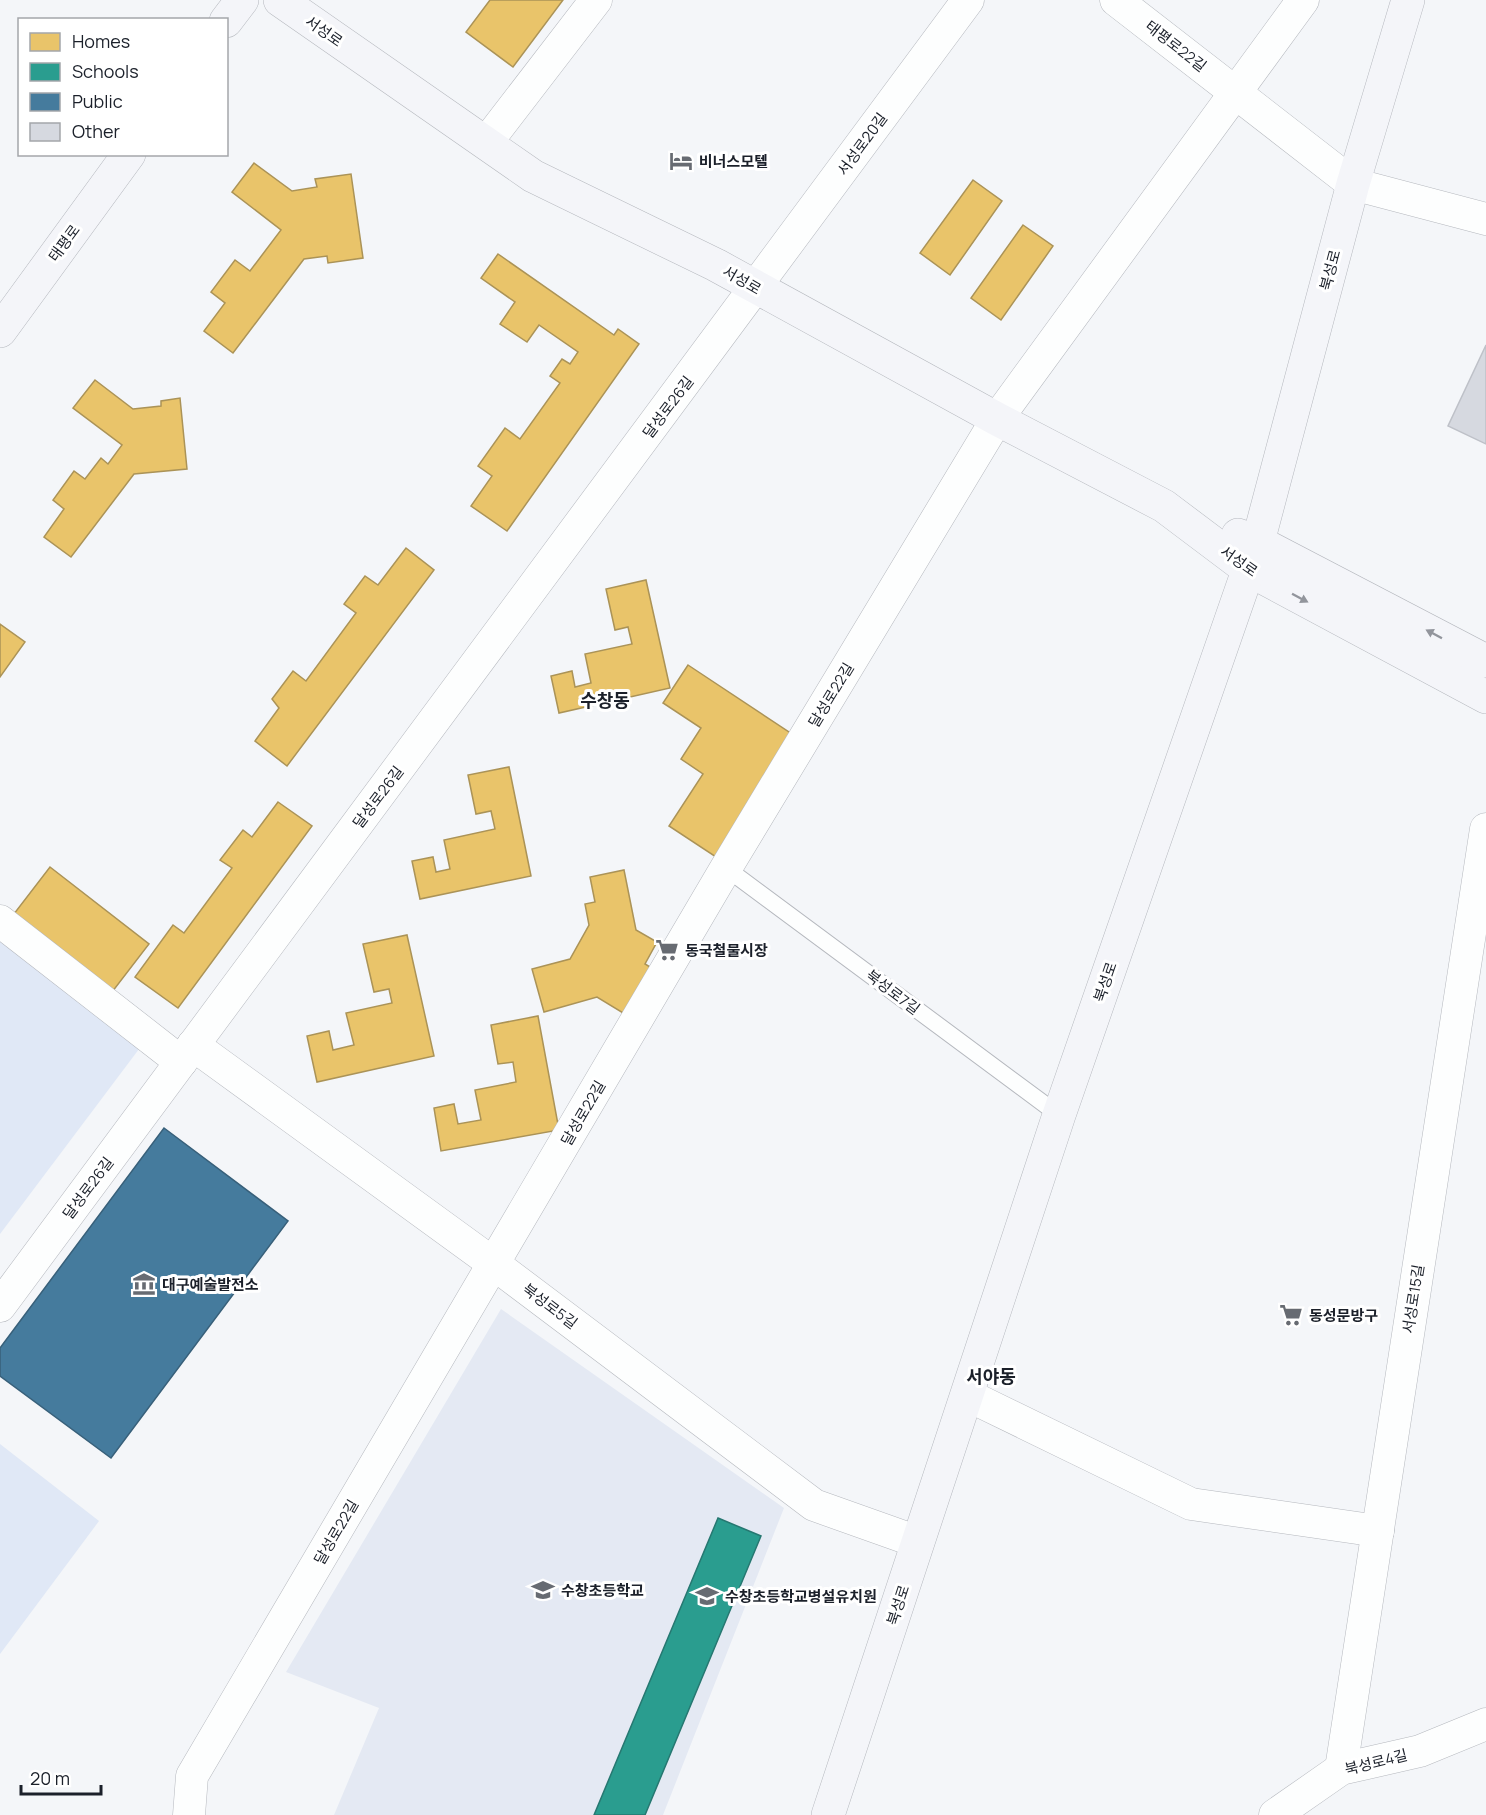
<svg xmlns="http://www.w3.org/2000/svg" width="1486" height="1815" font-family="Manrope,'Noto Sans KR',sans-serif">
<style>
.built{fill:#e4e9f3}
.green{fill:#e0e8f6}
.homes{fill:#e9c46a;stroke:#ab9357;stroke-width:1.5}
.schools{fill:#2a9d8f;stroke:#267871;stroke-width:1.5}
.public{fill:#457b9d;stroke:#38607a;stroke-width:1.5}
.building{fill:#d6d9e0;stroke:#bec1c8;stroke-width:1.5}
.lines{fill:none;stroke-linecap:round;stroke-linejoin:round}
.lane-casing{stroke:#b5b8be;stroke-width:18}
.street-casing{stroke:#b5b8be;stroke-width:33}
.secondary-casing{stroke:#b5b8be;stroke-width:34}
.lane{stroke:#fdfefe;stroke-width:16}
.street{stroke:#fdfefe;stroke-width:32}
.secondary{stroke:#f4f5f9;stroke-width:33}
.oneway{fill:#92959c}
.labels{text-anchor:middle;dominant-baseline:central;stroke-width:6;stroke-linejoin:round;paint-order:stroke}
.street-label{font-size:15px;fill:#1b202a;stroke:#fff}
.poi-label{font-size:15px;font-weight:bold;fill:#1b202a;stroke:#fff;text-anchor:start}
.quarter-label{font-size:18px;font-weight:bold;fill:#1b202a;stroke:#fff}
</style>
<rect width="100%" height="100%" fill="#f4f6f9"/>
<polygon class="built" points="501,1309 784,1508 663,1815 334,1815 379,1708 286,1672"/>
<g class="green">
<polygon points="0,936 142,1045 0,1234"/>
<polygon points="0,1444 99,1521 0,1654"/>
</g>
<g class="homes">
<polygon points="490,0 563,0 513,67 466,32"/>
<polygon points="254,163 292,191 317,187 315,179 351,174 363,258 328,263 327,256 304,259 233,353 204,331 225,303 211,292 235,260 250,271 281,230 232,192"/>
<polygon points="973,180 1002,201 950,275 920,253"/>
<polygon points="1023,225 1053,246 1001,320 971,298"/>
<polygon points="498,254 614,335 618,329 639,344 507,531 471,506 492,476 478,466 505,428 520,439 560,383 550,376 562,359 570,364 578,352 539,325 527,342 500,324 515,302 481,278"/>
<polygon points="95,380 133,409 161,406 161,401 180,398 187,469 134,474 71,557 44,537 64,509 53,500 74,471 85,479 101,458 108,464 122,445 73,408"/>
<polygon points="406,548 434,570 287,766 255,741 279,708 272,699 293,671 306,681 356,613 344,604 365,576 378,585"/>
<polygon points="646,580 670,688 559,713 551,676 572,671 575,687 591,683 585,654 632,644 628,627 615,630 606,589"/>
<polygon points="0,624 25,642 0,677"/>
<polygon points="688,665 798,738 719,859 669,826 703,774 681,759 701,728 663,703"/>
<polygon points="509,767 531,876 420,899 412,861 433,857 436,872 450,869 444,840 495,829 491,811 476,814 468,775"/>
<polygon points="278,802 312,826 178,1008 135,977 173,925 184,933 232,868 220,860 243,830 252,837"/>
<polygon points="50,867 149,944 109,996 10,919"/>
<polygon points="624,870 636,930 657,942 645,964 655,970 628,1016 597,997 544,1012 532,969 570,959 589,925 585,904 595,902 590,877"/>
<polygon points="407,935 434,1056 317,1082 307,1036 329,1031 333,1050 354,1045 346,1013 392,1003 389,989 374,992 363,944"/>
<polygon points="538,1016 559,1130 441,1151 434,1108 454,1104 458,1124 481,1120 475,1090 516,1082 513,1062 498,1064 491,1025"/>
</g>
<polygon class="schools" points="718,1518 761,1536 645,1815 594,1815"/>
<polygon class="public" points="164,1128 288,1221 111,1458 0,1376 0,1348"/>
<polygon class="building" points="1486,345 1486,444 1448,426"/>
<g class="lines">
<g class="lane-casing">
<polyline id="lane" points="726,868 1059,1115"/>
</g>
<g class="street-casing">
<g id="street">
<polyline points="1116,0 1353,184 1486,219"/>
<polyline points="486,143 596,0"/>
<polyline points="0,921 181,1062"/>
<polyline points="193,1045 494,1264 814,1505 918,1542"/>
<polyline points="0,1306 968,0"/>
<polyline points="967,1395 1191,1504 1378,1531"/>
<polyline points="1341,1769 1486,829"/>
<polyline points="189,1815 192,1776 726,868 997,419 1303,0"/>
<polyline points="1275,1815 1341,1769 1420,1751 1486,1724"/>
</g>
</g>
<g class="secondary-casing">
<g id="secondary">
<polyline points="280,0 533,176 716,265 997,419 1164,506 1249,570 1486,697"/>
<polyline points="226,21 242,0"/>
<polyline points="0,331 129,154"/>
<polyline points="1238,535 1258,542 1486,661"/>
<polyline points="828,1815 1059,1115 1258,542 1353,184 1408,0"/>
</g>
</g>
<use href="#lane" class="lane"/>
<use href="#street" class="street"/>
<use href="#secondary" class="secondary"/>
</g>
<defs><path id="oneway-solid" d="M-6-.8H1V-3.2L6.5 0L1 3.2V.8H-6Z" transform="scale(1.5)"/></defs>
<g class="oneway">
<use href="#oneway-solid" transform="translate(1300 598) rotate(28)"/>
<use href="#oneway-solid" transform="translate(1434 634) rotate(-152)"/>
</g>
<defs>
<g id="hotel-bare" transform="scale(1.8)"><path d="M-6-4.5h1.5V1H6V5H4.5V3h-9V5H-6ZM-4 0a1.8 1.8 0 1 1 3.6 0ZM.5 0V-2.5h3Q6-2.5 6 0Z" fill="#676b72" stroke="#fff" stroke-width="2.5" paint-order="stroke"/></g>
<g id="supermarket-bare" transform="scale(1.8)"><path d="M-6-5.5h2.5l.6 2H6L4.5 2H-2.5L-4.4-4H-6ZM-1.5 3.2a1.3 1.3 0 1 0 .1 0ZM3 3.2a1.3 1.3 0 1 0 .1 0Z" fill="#676b72" stroke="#fff" stroke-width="2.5" paint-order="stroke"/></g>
<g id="museum-bare" transform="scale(1.8)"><path d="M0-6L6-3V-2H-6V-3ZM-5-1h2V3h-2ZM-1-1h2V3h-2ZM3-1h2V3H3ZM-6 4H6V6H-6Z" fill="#676b72" stroke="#fff" stroke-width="2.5" paint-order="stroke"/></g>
<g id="school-bare" transform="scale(1.8)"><path d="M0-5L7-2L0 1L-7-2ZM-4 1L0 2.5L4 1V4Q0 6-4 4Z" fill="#676b72" stroke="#fff" stroke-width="2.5" paint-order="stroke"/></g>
</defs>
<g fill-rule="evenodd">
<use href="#hotel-bare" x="681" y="161"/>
<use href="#supermarket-bare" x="667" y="950"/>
<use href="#museum-bare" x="144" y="1284"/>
<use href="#supermarket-bare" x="1291" y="1315"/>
<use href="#school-bare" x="543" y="1590"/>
<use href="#school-bare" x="707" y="1596"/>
</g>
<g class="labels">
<g class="street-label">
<text transform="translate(324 31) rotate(35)">서성로</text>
<text transform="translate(1176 46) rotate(38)">태평로22길</text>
<text transform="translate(862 144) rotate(-54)">서성로20길</text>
<text transform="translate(64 243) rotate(-54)">태평로</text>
<text transform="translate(1330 270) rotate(-75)">북성로</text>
<text transform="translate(742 280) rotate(30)">서성로</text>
<text transform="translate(668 407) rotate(-53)">달성로26길</text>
<text transform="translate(1239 561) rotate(35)">서성로</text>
<text transform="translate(831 695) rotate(-59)">달성로22길</text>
<text transform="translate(378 797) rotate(-53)">달성로26길</text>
<text transform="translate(1105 982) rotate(-71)">북성로</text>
<text transform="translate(893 992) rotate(37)">북성로7길</text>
<text transform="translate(583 1113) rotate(-60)">달성로22길</text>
<text transform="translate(88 1188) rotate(-53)">달성로26길</text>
<text transform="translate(1413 1299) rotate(-81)">서성로15길</text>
<text transform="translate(550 1306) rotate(37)">북성로5길</text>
<text transform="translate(336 1532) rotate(-60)">달성로22길</text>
<text transform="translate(898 1605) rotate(-72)">북성로</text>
<text transform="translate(1376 1762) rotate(-14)">북성로4길</text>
</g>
<g class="poi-label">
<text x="699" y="161">비너스모텔</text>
<text x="685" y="950">동국철물시장</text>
<text x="162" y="1284">대구예술발전소</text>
<text x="1309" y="1315">동성문방구</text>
<text x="561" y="1590">수창초등학교</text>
<text x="725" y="1596">수창초등학교병설유치원</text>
</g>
<g class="quarter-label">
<text x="605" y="700">수창동</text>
<text x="991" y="1376">서야동</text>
</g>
</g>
<rect x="18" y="18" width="210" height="138" fill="#ffffff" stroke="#a4a6aa" stroke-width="1.5"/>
<rect x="30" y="33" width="30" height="18" fill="#e9c46a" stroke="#a4a6aa" stroke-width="1.5"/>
<text x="72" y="48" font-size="18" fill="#1b202a">Homes</text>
<rect x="30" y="63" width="30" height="18" fill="#2a9d8f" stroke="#a4a6aa" stroke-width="1.5"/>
<text x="72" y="78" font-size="18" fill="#1b202a">Schools</text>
<rect x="30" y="93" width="30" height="18" fill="#457b9d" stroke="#a4a6aa" stroke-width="1.5"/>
<text x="72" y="108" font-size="18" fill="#1b202a">Public</text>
<rect x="30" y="123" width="30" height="18" fill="#d6d9e0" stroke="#a4a6aa" stroke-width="1.5"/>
<text x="72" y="138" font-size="18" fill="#1b202a">Other</text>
<path d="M21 1785v9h80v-9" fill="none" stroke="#1b202a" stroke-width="3"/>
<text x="30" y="1785" font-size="18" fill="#1b202a" stroke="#ffffff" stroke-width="4.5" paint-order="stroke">20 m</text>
</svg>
